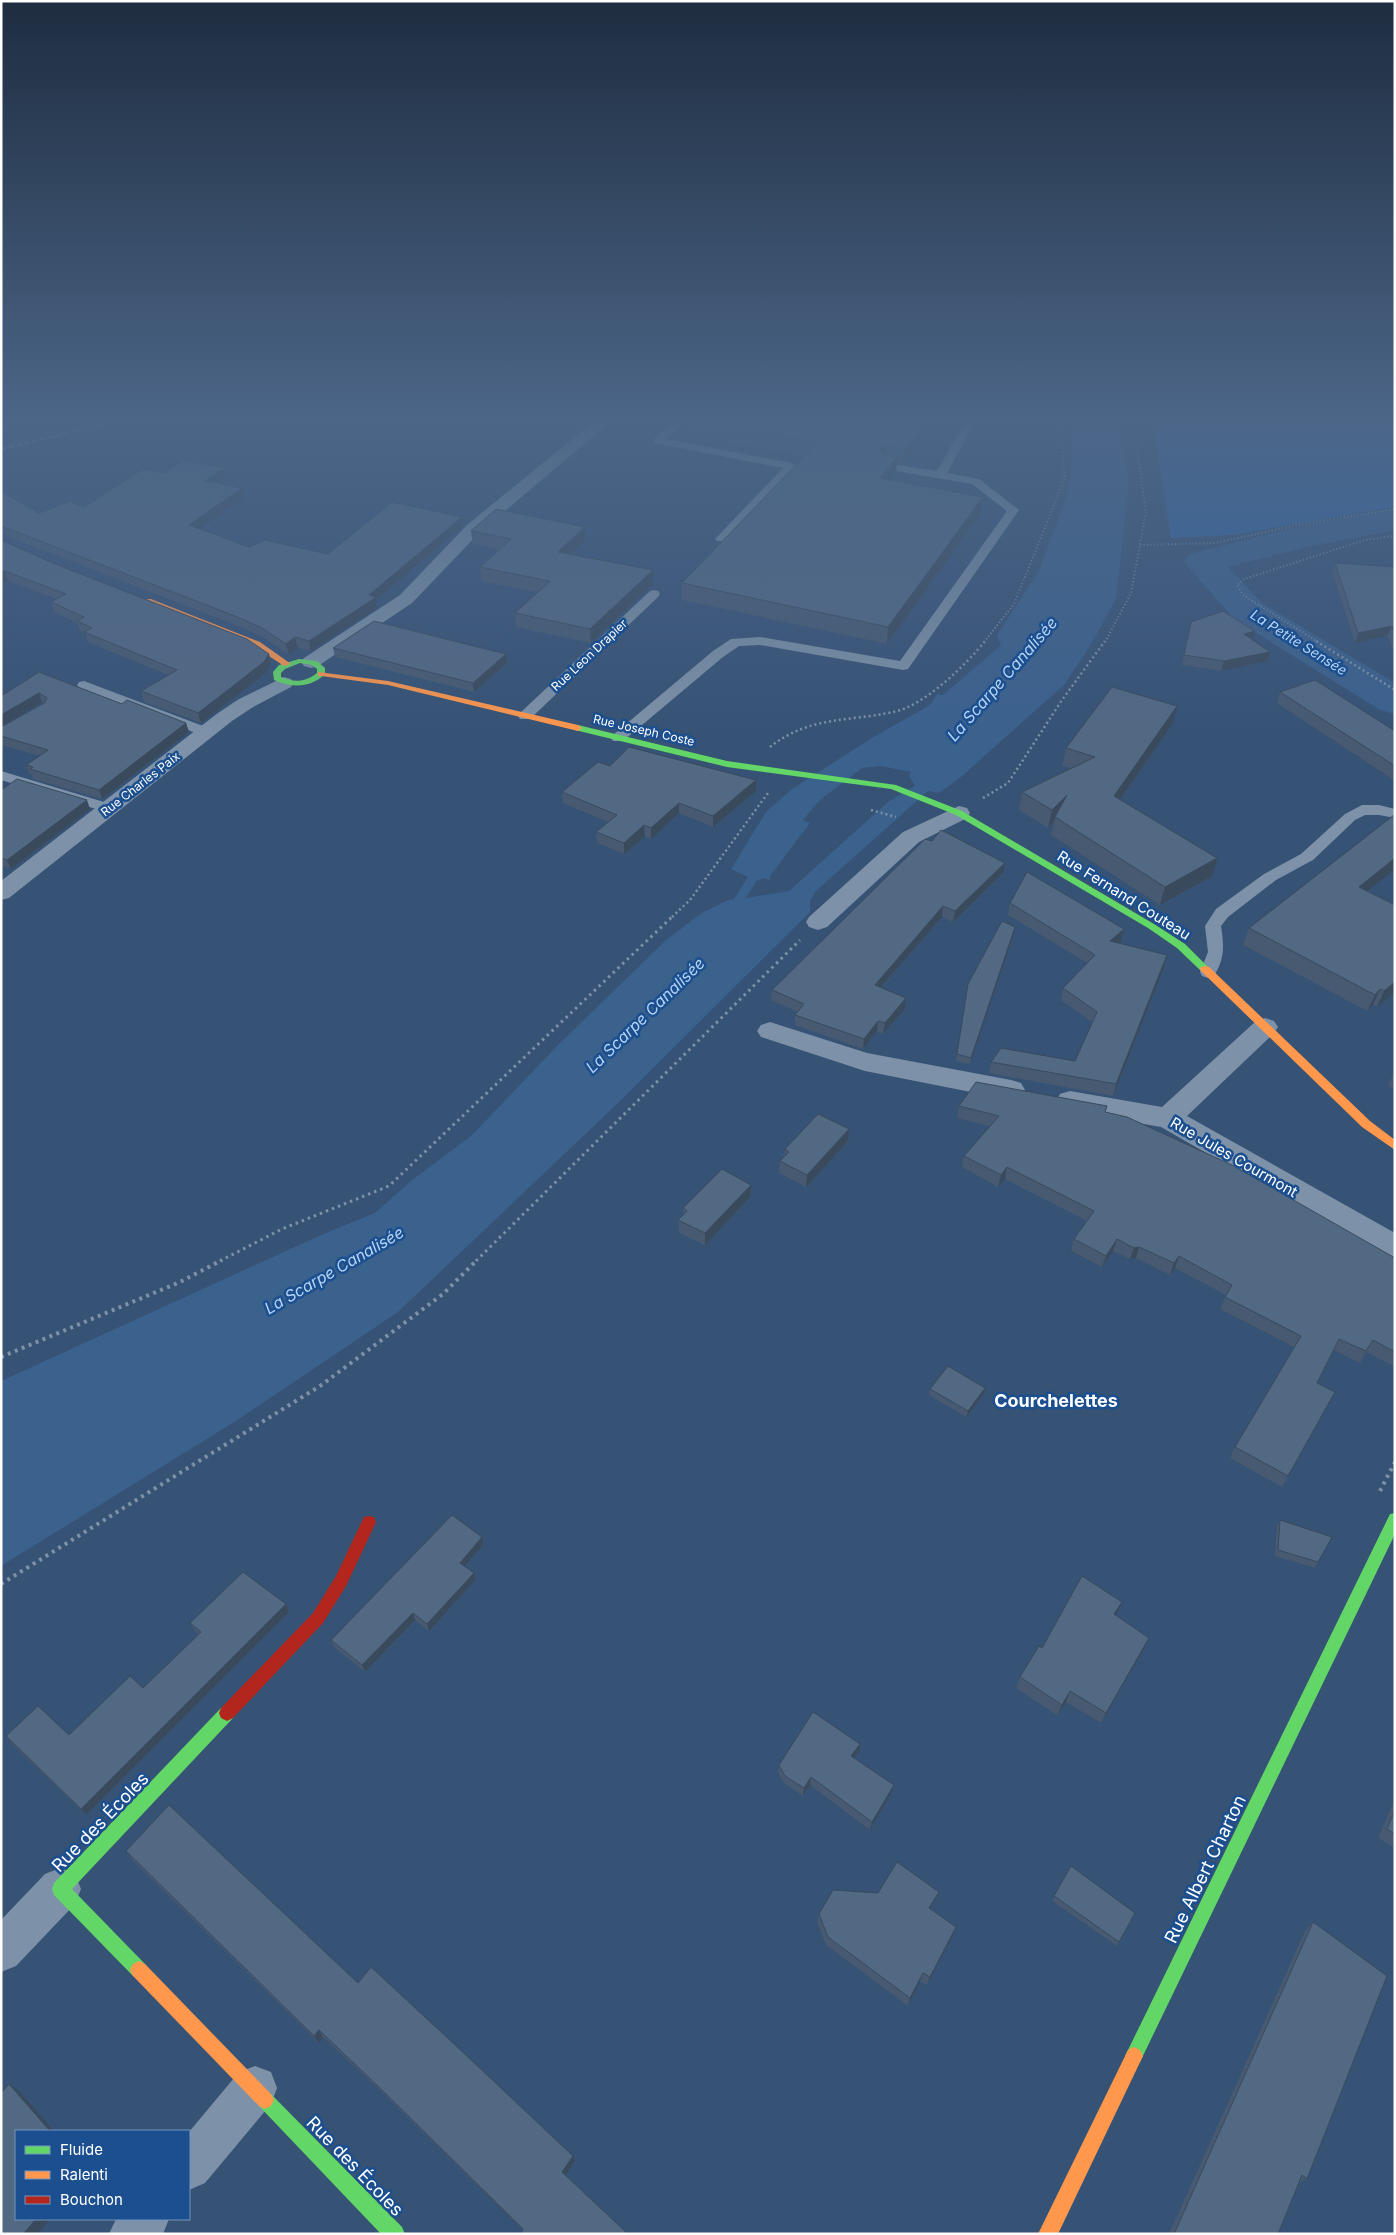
<svg xmlns="http://www.w3.org/2000/svg" width="1396" height="2235" font-family="Inter,sans-serif">
<style>
.green{fill:#2f66a5}
.water{fill:#3b618d;fill-rule:evenodd}
.lines{fill:none;stroke-linecap:round;stroke-linejoin:round}
.river{fill:#3b618d;fill-rule:evenodd}
.path-far3{stroke:#7d92a8;stroke-width:2;stroke-dasharray:1 2.5;stroke-linecap:butt}
.path-far2{stroke:#7d92a8;stroke-width:2.5;stroke-dasharray:2 3;stroke-linecap:butt}
.path-far1{stroke:#7d92a8;stroke-width:3;stroke-dasharray:2.5 4;stroke-linecap:butt}
.path{stroke:#7d92a8;stroke-width:4;stroke-dasharray:3 4.5;stroke-linecap:butt}
.lane{fill:#7d92a8;fill-rule:evenodd}
.street{fill:#7d92a8;fill-rule:evenodd}
.fast{fill:#63d668;fill-rule:evenodd}
.slow{fill:#ff974d;fill-rule:evenodd}
.jam{fill:#b3261e;fill-rule:evenodd}
.rail{stroke:#7e92a7;stroke-width:2.5;stroke-dasharray:5.5 2.5;stroke-linecap:butt}
.wall{fill:#475a72}
.shaded-wall{fill:#394a5c}
.building{fill:#526984;stroke:#394a5c}
.labels{text-anchor:middle;dominant-baseline:central;stroke-width:5;stroke-linejoin:round;paint-order:stroke}
.far-street-label{font-size:12px;fill:#fff;stroke:#1b4f8f}
.far-water-label{font-size:14px;font-style:italic;fill:#b5d3f5;stroke:#1b4f8f}
.street-label{font-size:15px;fill:#fff;stroke:#1b4f8f}
.water-label{font-size:16px;font-style:italic;fill:#b5d3f5;stroke:#1b4f8f}
.quarter-label{font-size:18px;font-weight:bold;fill:#fff;stroke:#1b4f8f}
.near-street-label{font-size:18px;fill:#fff;stroke:#1b4f8f}
</style>
<rect width="100%" height="100%" fill="#365274"/>
<polygon class="green" points="1153,422 1395,422 1395,507 1232,535 1171,538"/>
<path class="water" d="M 1073,422 L 1118,422 L 1129,483 L 1116,599 L 1090,646 L 1064,685 L 961,777 L 939,793 L 928,791 L 816,891 L 810,901 L 810,912 L 614,1107 L 398,1312 L 236,1421 L 1,1566 L 1,1381 L 321,1235 L 375,1213 L 412,1180 L 471,1136 L 560,1043 L 665,941 L 700,914 L 726,901 L 734,899 L 748,877 L 731,869 L 766,812 L 792,789 L 875,736 L 930,705 L 937,694 L 943,695 L 1001,645 L 997,635 L 1039,571 L 1069,490 L 1072,461 ZM 881,766 L 911,772 L 909,776 L 915,786 L 889,801 L 789,891 L 746,898 L 757,880 L 761,881 L 762,878 L 770,880 L 770,876 L 810,823 L 803,820 L 820,800 L 862,768 Z"/>
<g class="lines">
<polygon class="river" points="1395,508 1395,530 1311,546 1228,567 1262,603 1395,683 1395,714 1380,710 1234,619 1184,562 1190,554 1309,524"/>
<g class="path-far3">
<polyline points="1140,545 1215,543 1307,523 1395,509"/>
<polyline points="984,642 1014,604 1065,478 1060,422"/>
<polyline points="1105,642 1131,593 1146,512 1133,422"/>
<polyline points="1318,642 1243,595 1237,585 1244,579 1365,540 1395,536"/>
</g>
<g class="path-far2">
<polyline points="1316,641 1395,690"/>
<path d="M 770,747 C 809,716 847,722 893,712 C 924,706 966,665 985,641"/>
<polyline points="983,798 1008,783 1062,700 1105,641"/>
<polyline points="871,810 896,817"/>
<polyline points="672,917 690,900 768,793"/>
</g>
<g class="path-far1">
<polyline points="220,1261 282,1229 389,1186 674,915"/>
<polyline points="476,1261 800,940"/>
</g>
<g class="path">
<polyline points="1,1357 180,1282 222,1260"/>
<polyline points="1380,1491 1395,1462"/>
<polyline points="1,1584 320,1386 443,1294 477,1260"/>
</g>
<g class="lane">
<polygon points="673,422 685,422 666,439 791,463 796,466 725,541 717,541 715,539 717,537 783,468 654,443 654,439"/>
<polygon points="965,422 975,422 947,473 979,479 1019,510 908,669 903,670 760,645 739,646 723,657 623,741 613,741 611,738 613,735 713,651 731,639 760,637 900,661 1007,511 972,484 885,469 880,466 885,463 937,471"/>
<polygon points="654,590 658,591 660,594 658,597 530,719 520,719 518,716 520,713 650,591"/>
<polygon points="84,681 211,729 213,732 211,735 201,735 79,688 77,685 79,682"/>
<polygon points="1,771 114,805 117,808 114,811 109,813 1,780"/>
<path d="M 1362,805 L 1379,805 L 1395,809 L 1395,818 L 1379,815 L 1365,815 L 1355,820 L 1313,860 L 1276,880 L 1228,917 L 1221,926 C 1224,946 1225,958 1214,976 L 1208,978 L 1202,976 L 1200,972 L 1208,952 L 1205,926 L 1216,909 L 1264,874 L 1301,854 L 1345,814 Z"/>
</g>
<g class="street">
<polygon points="593,422 610,422 479,533 412,603 318,666 311,668 304,666 301,662 304,658 400,595 467,525"/>
<polygon points="284,677 291,679 294,683 291,687 253,707 232,721 9,898 1,900 1,881 218,713 239,699"/>
<polygon points="959,806 967,808 970,813 967,818 919,842 827,927 818,930 809,927 806,922 809,917 903,832"/>
<polygon points="1265,1018 1274,1021 1278,1027 1274,1033 1187,1116 1395,1233 1395,1259 1384,1255 1161,1127 1070,1111 1060,1108 1056,1101 1060,1094 1070,1091 1162,1107 1256,1021"/>
<polygon points="770,1022 867,1053 1011,1080 1021,1083 1025,1090 1021,1097 1011,1100 865,1071 761,1037 757,1031 761,1025"/>
<polygon points="60,1868 75,1874 81,1889 75,1904 16,1966 1,1972 1,1920 45,1874"/>
<polygon points="255,2066 271,2072 277,2088 271,2104 205,2183 189,2190 189,2132 239,2072"/>
<polygon points="116,2219 169,2219 163,2234 109,2234"/>
</g>
<g class="fast">
<path d="M 299,659 L 317,661 L 325,668 L 325,674 C 311,688 291,688 274,680 L 273,672 L 279,665 ZM 300,663 L 312,665 L 317,669 L 317,673 C 306,682 294,683 281,677 L 281,673 L 285,669 Z"/>
<polygon points="578,725 727,761 896,785 962,811 1154,924 1185,944 1210,969 1205,972 1201,971 1177,948 1148,928 956,815 891,789 727,767 575,730 574,728"/>
<polygon points="1395,1513 1395,1534 1140,2062 1134,2065 1128,2062 1125,2056 1128,2050 1390,1514"/>
<polygon points="227,1705 233,1708 235,1713 233,1718 72,1889 145,1964 148,1970 145,1976 139,1979 133,1976 54,1895 52,1889 54,1883 221,1708"/>
<polygon points="265,2091 271,2094 402,2227 405,2234 381,2234 259,2106 256,2100 259,2094"/>
</g>
<g class="slow">
<polygon points="145,599 151,599 260,642 291,664 284,666 254,646 145,603"/>
<polygon points="318,672 388,681 578,725 582,728 578,731 388,685 321,676 318,676"/>
<polygon points="1205,966 1209,967 1370,1121 1395,1140 1395,1150 1362,1127 1201,971 1200,969 1201,967"/>
<polygon points="139,1961 145,1964 271,2094 274,2100 271,2106 265,2109 259,2106 133,1976 130,1970 133,1964"/>
<polygon points="1134,2047 1140,2050 1143,2056 1058,2234 1038,2234 1128,2050"/>
</g>
<polygon class="jam" points="369,1516 374,1517 376,1522 346,1586 323,1623 233,1718 227,1721 221,1718 219,1713 221,1708 313,1613 336,1576 364,1517"/>
<polyline class="rail" points="1,449 112,422"/>
</g>
<g class="wall">
<polygon points="687,422 938,422 903,464 897,463 896,473 890,480 981,513 887,644 682,600 682,583 805,456 687,434"/>
<polygon points="224,468 226,477 217,483 242,488 244,498 199,529 249,547 328,554 462,517 463,526 376,600 377,607 374,610 311,651 298,648 289,655 265,638 238,626 1,534 1,491 39,513 84,507 164,473"/>
<polygon points="471,531 585,540 571,554 653,570 653,584 591,643 516,627 515,613 537,592 481,581 480,567 499,550 473,544"/>
<polygon points="1,540 50,562 269,654 271,664 267,672 201,723 144,702 141,691 168,675 88,642 85,633 80,631 77,623 54,612 51,602 56,599 8,581 1,584"/>
<polygon points="1335,563 1395,567 1395,652 1393,650 1388,635 1355,643 1332,572"/>
<polygon points="1191,622 1267,661 1221,671 1182,665"/>
<polygon points="333,648 506,654 507,663 474,692 335,657"/>
<polygon points="39,672 122,704 186,723 189,732 102,799 33,779 32,775 30,774 26,765 40,756 1,745 1,727 44,704 42,702 1,726"/>
<polygon points="1280,692 1395,731 1395,781 1277,703"/>
<polygon points="1173,723 1120,800 1212,876 1160,905 1051,835 1054,823 1048,828 1019,810 1022,792 1071,768 1062,766 1066,748"/>
<polygon points="610,766 756,780 756,791 713,827 679,813 651,839 645,836 624,854 597,843 596,832 608,822 563,803 562,792"/>
<polygon points="1,790 90,809 11,869 1,866"/>
<polygon points="1003,873 953,922 942,917 881,988 905,1009 883,1034 877,1031 863,1049 795,1025 795,1015 798,1012 771,1000 772,990"/>
<polygon points="1367,891 1395,992 1377,1007 1373,1005 1367,1011 1243,945 1249,928"/>
<polygon points="1010,903 1124,929 1121,941 1118,943 1167,955 1164,967 1113,1096 989,1073 991,1062 1075,1061 1092,1022 1061,1000 1063,988 1087,963 1008,915"/>
<polygon points="1015,927 1014,933 970,1064 956,1061 968,984"/>
<polygon points="1395,1070 1395,1090 1388,1086"/>
<polygon points="959,1106 1106,1112 1395,1258 1395,1367 1366,1352 1360,1363 1333,1350 1317,1383 1335,1392 1282,1487 1230,1458 1235,1447 1294,1347 1220,1309 1226,1295 1175,1268 1170,1275 1136,1258 1130,1259 1113,1251 1102,1267 1071,1251 1074,1239 1087,1221 1005,1179 998,1187 962,1167 964,1156 990,1126 957,1118"/>
<polygon points="849,1129 848,1141 806,1187 779,1173 780,1161 784,1156 785,1149"/>
<polygon points="751,1185 750,1197 705,1245 679,1233 678,1220 683,1215 683,1208"/>
<polygon points="985,1388 984,1394 966,1417 929,1395 930,1389"/>
<polygon points="1280,1520 1318,1562 1315,1568 1275,1556 1277,1526"/>
<polygon points="483,1545 464,1566 475,1580 429,1631 415,1620 365,1672 334,1647 331,1640"/>
<polygon points="1122,1602 1115,1615 1144,1649 1101,1723 1066,1702 1057,1715 1016,1688 1020,1677 1042,1648"/>
<polygon points="286,1604 289,1612 86,1815 12,1744 6,1736 69,1735 143,1688 199,1634 195,1631 190,1623"/>
<polygon points="859,1752 854,1758 894,1785 892,1792 870,1830 810,1785 803,1796 784,1783 778,1773 779,1765"/>
<polygon points="1395,1799 1395,1848 1378,1838"/>
<polygon points="126,1851 358,1983 573,2156 575,2161 523,2230 387,2097 323,2037 319,2043 132,1860"/>
<polygon points="1071,1866 1119,1942 1117,1946 1052,1901"/>
<polygon points="935,1900 931,1909 953,1935 927,1985 920,1981 908,2006 826,1945 817,1922 819,1914"/>
<polygon points="1313,1922 1307,2179 1298,2184 1278,2234 1169,2234 1305,1931"/>
</g>
<g class="shaded-wall">
<polygon points="927,422 938,422 903,464 905,449"/>
<polygon points="887,446 885,461 880,451 880,449"/>
<polygon points="897,457 896,473 878,494 880,478"/>
<polygon points="224,468 226,477 207,490 205,481"/>
<polygon points="242,488 244,498 191,535 189,525"/>
<polygon points="983,497 981,513 887,644 888,627"/>
<polygon points="462,517 463,526 376,600 377,607 374,610 311,651 309,641 369,595"/>
<polygon points="585,527 585,540 559,565 558,552"/>
<polygon points="653,570 653,584 591,643 590,629"/>
<polygon points="5,571 8,581 1,584 1,572"/>
<polygon points="1392,626 1388,635 1355,643 1358,633"/>
<polygon points="1255,631 1252,641 1244,634"/>
<polygon points="295,637 298,648 289,655 286,644"/>
<polygon points="1270,652 1267,661 1221,671 1224,661"/>
<polygon points="269,654 271,664 267,672 201,723 198,713"/>
<polygon points="506,654 507,663 474,692 473,683"/>
<polygon points="39,693 42,702 1,726 1,715"/>
<polygon points="1177,706 1173,723 1110,814 1114,796"/>
<polygon points="186,723 189,732 102,799 99,790"/>
<polygon points="756,780 756,791 713,827 713,816"/>
<polygon points="1067,795 1055,817 1054,822 1048,828 1052,810"/>
<polygon points="87,800 90,809 11,869 7,860"/>
<polygon points="679,803 679,813 651,839 651,828"/>
<polygon points="644,825 645,836 624,854 624,843"/>
<polygon points="1217,858 1212,876 1160,905 1165,887"/>
<polygon points="1395,858 1395,869 1352,903 1359,887"/>
<polygon points="1005,863 1003,873 953,922 955,911"/>
<polygon points="943,906 942,917 874,995 875,985"/>
<polygon points="1015,927 1014,933 970,1064 971,1058"/>
<polygon points="1124,929 1121,941 1107,953 1110,941"/>
<polygon points="1167,955 1164,967 1113,1096 1116,1084"/>
<polygon points="1395,982 1395,992 1377,1007 1384,991"/>
<polygon points="1380,989 1373,1005 1367,1011 1375,995"/>
<polygon points="906,998 905,1009 883,1034 885,1023"/>
<polygon points="878,1021 877,1031 863,1049 864,1039"/>
<polygon points="849,1129 848,1141 806,1187 807,1175"/>
<polygon points="1007,1167 1005,1179 998,1187 1001,1175"/>
<polygon points="751,1185 750,1197 705,1245 705,1233"/>
<polygon points="1117,1239 1113,1251 1102,1267 1106,1256"/>
<polygon points="1139,1247 1136,1258 1130,1259 1134,1248"/>
<polygon points="1179,1256 1175,1268 1170,1275 1174,1263"/>
<polygon points="985,1388 984,1394 966,1417 968,1411"/>
<polygon points="482,1537 483,1545 461,1570 460,1563"/>
<polygon points="474,1573 475,1580 429,1631 427,1624"/>
<polygon points="1122,1602 1117,1613 1109,1625 1114,1614"/>
<polygon points="286,1604 289,1612 86,1815 81,1809"/>
<polygon points="413,1613 415,1620 365,1672 362,1665"/>
<polygon points="1149,1638 1144,1649 1101,1723 1106,1713"/>
<polygon points="1070,1691 1066,1702 1057,1715 1062,1705"/>
<polygon points="860,1744 859,1752 850,1763 851,1756"/>
<polygon points="811,1777 810,1785 803,1796 804,1788"/>
<polygon points="894,1785 892,1792 870,1830 872,1822"/>
<polygon points="939,1892 935,1900 926,1917 929,1908"/>
<polygon points="956,1927 953,1935 927,1985 930,1977"/>
<polygon points="923,1973 920,1981 908,2006 910,1998"/>
<polygon points="319,2030 323,2037 319,2043 314,2036"/>
<polygon points="9,2084 19,2091 54,2131 50,2131"/>
<polygon points="573,2156 575,2161 564,2177 562,2172"/>
<polygon points="36,2219 50,2219 37,2234 23,2234"/>
</g>
<g class="building">
<polygon points="707,422 927,422 905,449 887,446 880,449 880,451 885,455 897,457 880,478 983,497 888,627 682,583 818,442"/>
<polygon points="184,460 224,468 205,481 242,488 189,525 249,547 265,540 328,554 392,502 462,517 369,595 376,597 372,600 309,641 295,637 286,644 262,628 235,616 1,526 1,491 39,513 70,501 84,507 143,469 164,473"/>
<polygon points="496,509 585,527 558,552 653,570 590,629 515,613 550,581 480,567 511,539 471,531"/>
<polygon points="1,540 50,562 247,639 269,654 264,662 198,713 141,691 177,670 84,632 92,628 77,621 84,617 51,602 66,594 5,571 1,572"/>
<polygon points="1335,563 1395,567 1395,636 1392,626 1358,633"/>
<polygon points="1223,611 1255,631 1244,634 1270,652 1224,661 1184,655 1191,622"/>
<polygon points="374,621 506,654 473,683 333,648"/>
<polygon points="39,672 122,704 127,700 186,723 99,790 30,769 33,767 26,765 48,750 1,736 1,727 44,703 47,698 39,693 1,715 1,696"/>
<polygon points="1315,680 1395,731 1395,766 1280,692"/>
<polygon points="1112,687 1177,706 1114,796 1217,858 1165,887 1055,817 1067,795 1052,810 1022,792 1095,757 1066,748"/>
<polygon points="629,747 756,780 713,816 679,803 651,828 644,825 624,843 596,832 617,815 562,792 598,762 610,766"/>
<polygon points="17,779 87,800 7,860 1,858 1,790"/>
<polygon points="1394,815 1395,816 1395,858 1359,887 1395,905 1395,982 1384,991 1380,989 1375,995 1249,928"/>
<polygon points="941,830 1005,863 955,911 943,906 875,985 906,998 885,1023 878,1021 864,1039 795,1015 804,1004 772,990 925,839 932,841"/>
<polygon points="1027,872 1124,929 1110,941 1167,955 1116,1084 991,1062 1001,1048 1075,1061 1097,1012 1063,988 1095,955 1010,903"/>
<polygon points="1002,921 1015,927 971,1058 957,1054 968,984"/>
<polygon points="976,1082 1107,1106 1105,1112 1127,1117 1232,1165 1395,1258 1395,1352 1373,1340 1366,1351 1339,1339 1317,1383 1335,1392 1288,1476 1235,1447 1301,1336 1225,1297 1232,1285 1179,1256 1174,1263 1139,1247 1134,1248 1117,1239 1106,1256 1074,1239 1094,1211 1007,1167 1001,1175 964,1156 999,1116 959,1106"/>
<polygon points="818,1114 849,1129 807,1175 780,1161 789,1152 785,1149"/>
<polygon points="722,1169 751,1185 705,1233 678,1220 687,1211 683,1208"/>
<polygon points="948,1366 985,1388 968,1411 930,1389"/>
<polygon points="452,1515 482,1537 460,1563 474,1573 427,1624 413,1613 362,1665 331,1640"/>
<polygon points="1280,1520 1332,1537 1318,1562 1278,1550"/>
<polygon points="243,1572 286,1604 81,1809 6,1736 38,1706 69,1735 130,1676 143,1688 201,1632 190,1623"/>
<polygon points="1082,1576 1122,1602 1114,1614 1149,1638 1106,1713 1070,1691 1062,1705 1020,1677 1039,1646 1042,1648"/>
<polygon points="813,1712 860,1744 851,1756 894,1785 872,1822 811,1777 804,1788 785,1776 779,1765"/>
<polygon points="169,1805 358,1983 371,1967 467,2056 573,2156 562,2172 628,2234 521,2234 523,2229 383,2091 319,2030 314,2036 126,1851"/>
<polygon points="1395,1810 1395,1834 1387,1829"/>
<polygon points="897,1862 939,1892 929,1908 956,1927 930,1977 923,1973 910,1998 828,1937 819,1914 833,1890 878,1893"/>
<polygon points="1071,1866 1135,1913 1119,1942 1054,1896"/>
<polygon points="1313,1922 1387,1976 1307,2179 1302,2175 1278,2234 1174,2234"/>
<polygon points="9,2084 50,2131 16,2131 16,2219 36,2219 23,2234 1,2234 1,2093"/>
</g>
<linearGradient id="sky" x2="0" y2="1"><stop stop-color="#1e2d40"/><stop offset="0.57" stop-color="#4c6688"/><stop offset="1" stop-color="#4c6688" stop-opacity="0"/></linearGradient>
<rect width="1396" height="735" fill="url(#sky)"/>
<g class="labels">
<g class="far-street-label">
<text transform="translate(589 655) rotate(-43)">Rue Leon Drapier</text>
<text transform="translate(644 730) rotate(13)">Rue Joseph Coste</text>
<text transform="translate(140 784) rotate(-38)">Rue Charles Paix</text>
</g>
<g class="far-water-label">
<text transform="translate(1299 642) rotate(32)">La Petite Sensée</text>
</g>
<g class="street-label">
<text transform="translate(1124 895) rotate(32)">Rue Fernand Couteau</text>
<text transform="translate(1234 1157) rotate(30)">Rue Jules Courmont</text>
</g>
<g class="water-label">
<text transform="translate(1002 679) rotate(-49)">La Scarpe Canalisée</text>
<text transform="translate(645 1015) rotate(-44)">La Scarpe Canalisée</text>
<text transform="translate(334 1270) rotate(-30)">La Scarpe Canalisée</text>
</g>
<g class="quarter-label">
<text x="1056" y="1400">Courchelettes</text>
</g>
<g class="near-street-label">
<text transform="translate(100 1822) rotate(-46)">Rue des Écoles</text>
<text transform="translate(1205 1869) rotate(-64)">Rue Albert Charton</text>
<text transform="translate(355 2166) rotate(46)">Rue des Écoles</text>
</g>
</g>
<rect width="1396" height="2235" fill="none" stroke="#ffffff" stroke-width="5"/>
<rect x="15" y="2130" width="175" height="90" fill="#1b4f8f" stroke="#7695bc"/>
<rect x="25" y="2146" width="25" height="8" fill="#63d668" stroke="#7695bc"/>
<text x="60" y="2155" font-size="15" fill="#ffffff">Fluide</text>
<rect x="25" y="2171" width="25" height="8" fill="#ff974d" stroke="#7695bc"/>
<text x="60" y="2180" font-size="15" fill="#ffffff">Ralenti</text>
<rect x="25" y="2196" width="25" height="8" fill="#b3261e" stroke="#7695bc"/>
<text x="60" y="2205" font-size="15" fill="#ffffff">Bouchon</text>
</svg>
